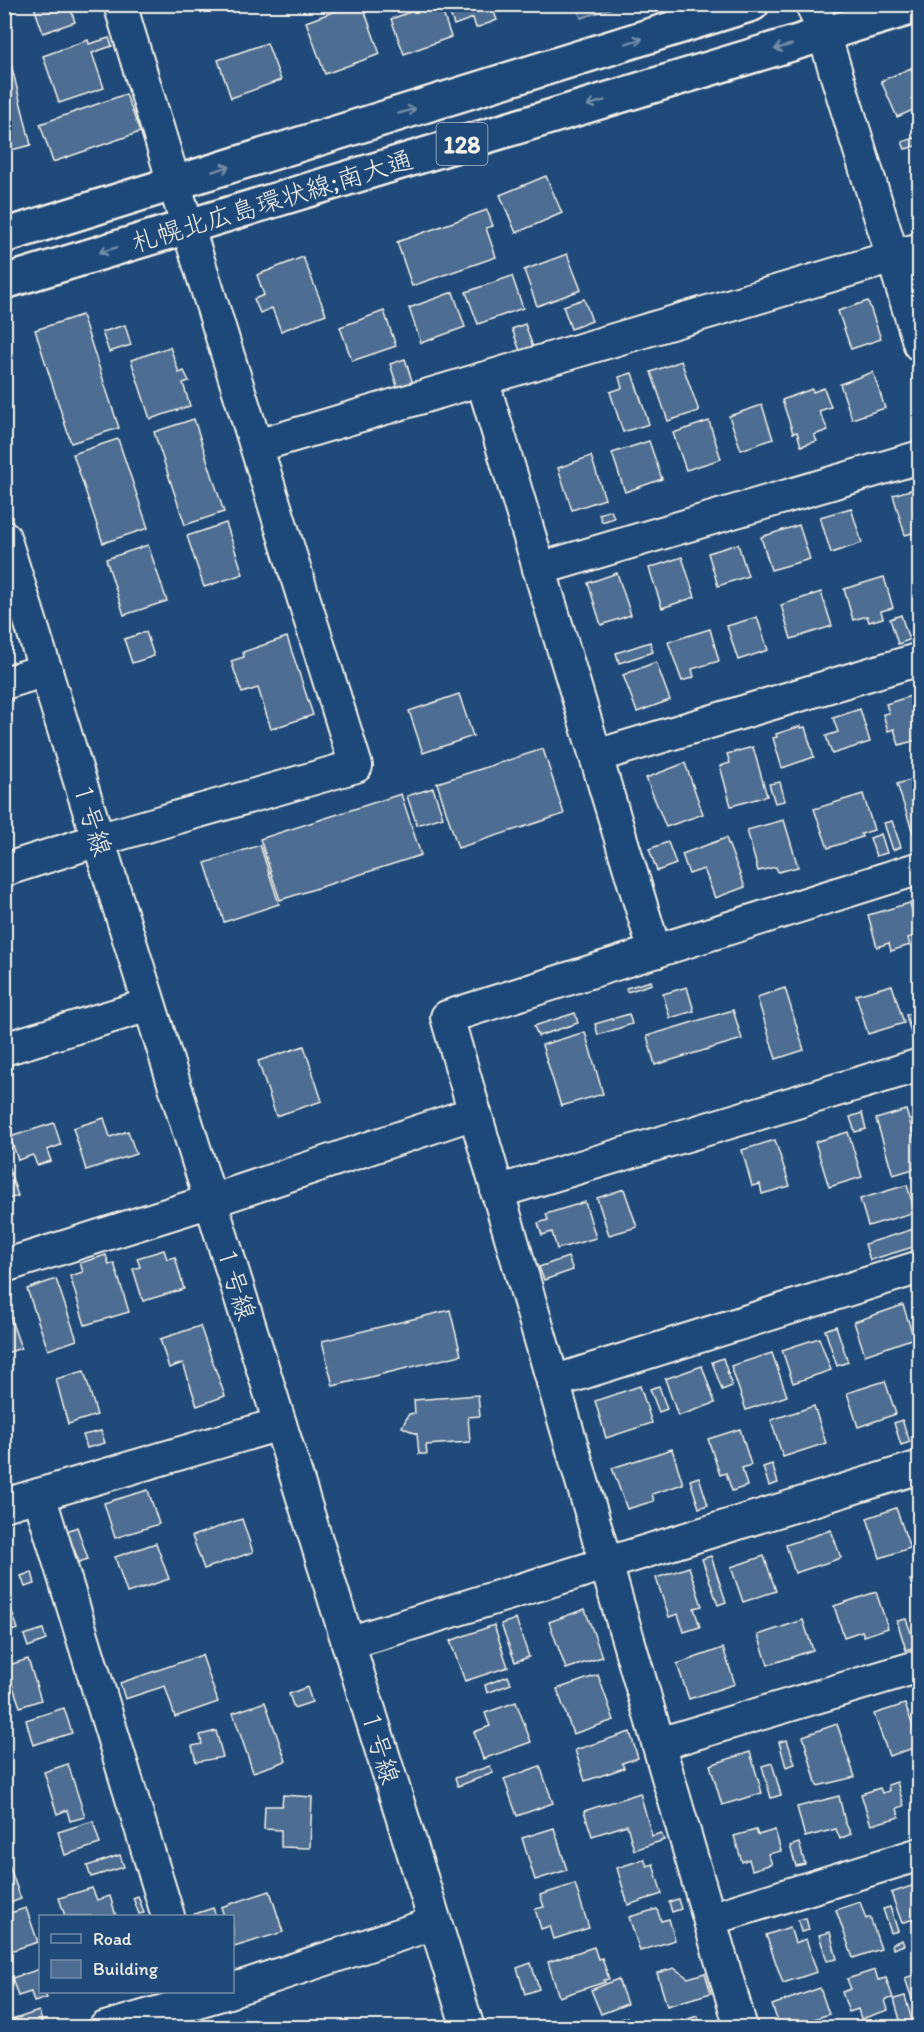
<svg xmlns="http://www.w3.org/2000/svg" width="924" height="2032" font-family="Itim,'Klee One',sans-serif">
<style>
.green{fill:#3a5f88;stroke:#97a8b8;stroke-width:1.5}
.building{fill:#4d6e92;stroke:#f4f1e8;stroke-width:1.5}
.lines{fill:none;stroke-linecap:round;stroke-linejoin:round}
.minor-casing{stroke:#f4f1e8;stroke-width:36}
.major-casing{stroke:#f4f1e8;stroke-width:38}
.minor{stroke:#1f4a7a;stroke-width:32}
.major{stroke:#1f4a7a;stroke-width:33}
.oneway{stroke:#748da6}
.labels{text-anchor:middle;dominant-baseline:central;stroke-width:4.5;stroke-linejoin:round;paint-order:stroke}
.shield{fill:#1f4a7a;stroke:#b4bfc7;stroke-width:1.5}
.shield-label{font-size:24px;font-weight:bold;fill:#f4f1e8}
.street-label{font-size:26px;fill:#f4f1e8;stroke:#1f4a7a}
</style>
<rect width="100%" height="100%" fill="#1f4a7a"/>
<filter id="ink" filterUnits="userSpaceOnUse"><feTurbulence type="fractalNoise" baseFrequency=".0167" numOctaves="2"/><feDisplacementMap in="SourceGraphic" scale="12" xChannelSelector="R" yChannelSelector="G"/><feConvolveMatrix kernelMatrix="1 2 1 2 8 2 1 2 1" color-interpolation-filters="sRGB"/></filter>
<g filter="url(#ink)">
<polygon class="green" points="576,4 622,4 622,5 581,18"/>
<g class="building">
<polygon points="33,4 69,4 75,22 43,33"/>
<polygon points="354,4 362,4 380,54 325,74 306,22"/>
<polygon points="432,4 440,4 451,37 404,54 391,19"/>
<polygon points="447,4 491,4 497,20 476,28 473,18 454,25"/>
<polygon points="109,38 112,46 92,53 104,88 59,103 43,56 88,40 89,44"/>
<polygon points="267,43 281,80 231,98 218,60"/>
<polygon points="11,64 31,145 4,152 4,65"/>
<polygon points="911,68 920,86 920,107 897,117 881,81"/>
<polygon points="126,94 140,132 53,162 40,124"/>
<polygon points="920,136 920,145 905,149 902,142"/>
<polygon points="546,176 562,213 516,233 500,195"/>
<polygon points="487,210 493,226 486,228 496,257 412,286 397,242"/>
<polygon points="567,254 581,290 537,306 524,270"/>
<polygon points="303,257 326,314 281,331 272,308 260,313 254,299 264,295 257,275"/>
<polygon points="512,276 523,308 478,324 466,292"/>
<polygon points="453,292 465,327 421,343 409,308"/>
<polygon points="584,299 592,321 571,329 563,306"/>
<polygon points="868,301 881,339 851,349 838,311"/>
<polygon points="384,311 396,346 352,361 340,327"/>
<polygon points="82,315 119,428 71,443 35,330"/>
<polygon points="525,324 533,347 520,351 512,329"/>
<polygon points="125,325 131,345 109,352 102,332"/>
<polygon points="170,347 179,373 184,371 189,381 183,383 190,406 150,419 131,360"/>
<polygon points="405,359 413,384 398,389 390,364"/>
<polygon points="681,361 699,411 668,421 651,372"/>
<polygon points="873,372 885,408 852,419 840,384"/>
<polygon points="632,373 649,424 623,432 610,392 622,388 619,377"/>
<polygon points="824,388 831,407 819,411 828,430 814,435 817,441 801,446 797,432 793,433 782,400 812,389 813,392"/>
<polygon points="762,405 773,439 741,450 729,416"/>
<polygon points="194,419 224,512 185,525 154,432"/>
<polygon points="709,421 721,459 686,470 673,433"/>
<polygon points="118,439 148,528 103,543 73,454"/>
<polygon points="649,441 662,479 625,492 612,453"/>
<polygon points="591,456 605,499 572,510 558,468"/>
<polygon points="920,487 920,531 905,535 893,495"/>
<polygon points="851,508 862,543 831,553 820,517"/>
<polygon points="611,510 614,518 602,522 599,514"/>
<polygon points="226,523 243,574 204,587 187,536"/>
<polygon points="799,525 810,559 771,570 761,537"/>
<polygon points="738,544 748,576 718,586 708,553"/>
<polygon points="148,545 167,601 124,615 106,559"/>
<polygon points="682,557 695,597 662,608 649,568"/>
<polygon points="617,573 631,615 601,625 588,583"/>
<polygon points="884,577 893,608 881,611 883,618 869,622 867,616 853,620 844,589"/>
<polygon points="821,592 832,626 791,639 781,605"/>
<polygon points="901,615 909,640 898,644 890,619"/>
<polygon points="757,617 768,650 738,660 727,626"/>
<polygon points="710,629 719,661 692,669 694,677 682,681 668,642"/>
<polygon points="146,632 154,656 132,663 124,639"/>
<polygon points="287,637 313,715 271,729 258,688 242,693 231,661 244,657 243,652"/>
<polygon points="650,642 653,652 619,663 616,653"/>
<polygon points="656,662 670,700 637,712 623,675"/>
<polygon points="459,694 473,736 423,753 409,711"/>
<polygon points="917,694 920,703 920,739 899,745 894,729 888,731 883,714 889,713 886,704"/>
<polygon points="860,709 870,742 832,754 826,736 838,732 833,718"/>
<polygon points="801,726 801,728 805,727 814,757 782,768 773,738 777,737 776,734"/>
<polygon points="753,747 767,796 731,806 720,766 730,763 727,754"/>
<polygon points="543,749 564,814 458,848 437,783"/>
<polygon points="685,763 703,814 666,827 646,778"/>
<polygon points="920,777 920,831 913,833 897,784"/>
<polygon points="780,782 785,801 775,803 769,784"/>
<polygon points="433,788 443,817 417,825 407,796"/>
<polygon points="401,794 421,855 280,900 260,839"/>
<polygon points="863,794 874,830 861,834 862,837 828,848 814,809"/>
<polygon points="784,820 798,867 778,872 776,867 758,871 747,830"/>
<polygon points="892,821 901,847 893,850 884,823"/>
<polygon points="881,834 887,853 876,856 870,838"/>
<polygon points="726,838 745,887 715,898 704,869 689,874 682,854"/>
<polygon points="668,842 676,864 657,871 649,849"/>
<polygon points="260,845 279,904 224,922 205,863"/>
<polygon points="910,903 919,934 908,938 910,945 891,951 889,943 877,947 868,915"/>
<polygon points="651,981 652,984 627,992 626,988"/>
<polygon points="892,985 904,1023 868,1034 856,995"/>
<polygon points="687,987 694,1011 670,1018 663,994"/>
<polygon points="785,988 804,1050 776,1059 757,997"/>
<polygon points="733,1010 742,1039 655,1065 647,1036"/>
<polygon points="920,1011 920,1039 913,1041 906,1015"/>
<polygon points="575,1013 578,1023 538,1036 534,1026"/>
<polygon points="629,1014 632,1024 598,1035 595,1024"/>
<polygon points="585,1032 603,1094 561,1106 542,1045"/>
<polygon points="304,1046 322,1101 276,1116 258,1061"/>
<polygon points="906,1110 920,1155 920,1167 893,1175 876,1119"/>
<polygon points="862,1113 866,1129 855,1132 850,1117"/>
<polygon points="104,1118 110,1137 128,1131 136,1154 86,1170 73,1128"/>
<polygon points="54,1123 61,1145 47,1150 51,1161 37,1165 33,1155 18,1160 10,1137"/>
<polygon points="848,1132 862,1177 829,1187 815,1142"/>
<polygon points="775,1140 790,1186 762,1194 760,1184 752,1186 742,1150"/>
<polygon points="4,1154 18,1196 4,1200"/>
<polygon points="907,1185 915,1212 868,1226 860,1199"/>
<polygon points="624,1189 637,1227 609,1235 597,1198"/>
<polygon points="585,1202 596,1238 557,1249 552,1232 542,1235 538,1223 548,1220 546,1214"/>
<polygon points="920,1227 920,1245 870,1260 865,1244"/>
<polygon points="164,1250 167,1259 175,1257 184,1289 143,1301 133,1269 140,1267 137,1258"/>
<polygon points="106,1255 109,1265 114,1263 129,1312 85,1325 70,1276 83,1272 80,1263"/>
<polygon points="568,1257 573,1270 544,1280 539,1267"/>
<polygon points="56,1279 77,1340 48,1350 27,1289"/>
<polygon points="4,1300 21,1348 4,1354"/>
<polygon points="903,1305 914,1338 865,1355 854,1322"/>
<polygon points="450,1310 461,1355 333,1386 322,1341"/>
<polygon points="200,1326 225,1396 197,1406 183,1363 169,1368 160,1339"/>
<polygon points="836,1326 848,1362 837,1366 825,1330"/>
<polygon points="819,1338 831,1370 793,1383 782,1350"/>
<polygon points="772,1353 787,1396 746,1410 731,1366"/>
<polygon points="723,1358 732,1386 722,1390 712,1362"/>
<polygon points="702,1366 715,1403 678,1416 665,1379"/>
<polygon points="84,1371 97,1415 68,1424 56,1379"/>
<polygon points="885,1381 896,1414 858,1427 847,1393"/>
<polygon points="640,1386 652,1423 606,1438 595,1401"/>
<polygon points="659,1386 667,1409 659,1412 650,1389"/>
<polygon points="478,1395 480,1416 468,1417 470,1442 426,1445 427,1454 419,1454 417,1434 402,1427 409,1414 415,1413 414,1400"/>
<polygon points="814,1406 826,1443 783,1457 771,1420"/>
<polygon points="902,1420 910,1442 901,1445 894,1423"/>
<polygon points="740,1429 751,1465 742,1468 747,1486 732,1491 726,1473 720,1475 708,1439"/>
<polygon points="101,1431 105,1443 87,1448 83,1435"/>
<polygon points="672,1449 683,1484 652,1494 654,1501 627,1509 612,1468"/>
<polygon points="772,1464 778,1483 769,1486 763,1467"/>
<polygon points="699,1477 708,1505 699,1508 690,1480"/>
<polygon points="148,1490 159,1524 115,1538 104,1503"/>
<polygon points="896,1508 910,1548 880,1558 867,1518"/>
<polygon points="242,1519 253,1552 204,1569 192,1536"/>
<polygon points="77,1527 88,1559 79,1562 67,1531"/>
<polygon points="831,1530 841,1558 795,1573 786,1545"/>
<polygon points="156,1543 169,1579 127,1593 115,1557"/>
<polygon points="711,1556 726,1602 718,1605 702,1559"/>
<polygon points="764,1556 776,1591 743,1602 731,1567"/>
<polygon points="689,1567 702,1606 694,1608 700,1627 684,1632 678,1614 669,1617 656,1578"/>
<polygon points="32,1572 35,1584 25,1587 21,1576"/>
<polygon points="920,1577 920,1610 919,1610 910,1580"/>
<polygon points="876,1592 888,1628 864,1636 862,1631 844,1637 834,1606"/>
<polygon points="10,1606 18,1629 4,1633 4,1608"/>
<polygon points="585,1609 602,1657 566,1669 549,1622"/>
<polygon points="516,1619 529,1657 515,1662 501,1624"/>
<polygon points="906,1619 916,1647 906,1650 897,1621"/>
<polygon points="803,1620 813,1650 768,1665 758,1635"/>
<polygon points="494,1625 508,1667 465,1681 450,1641"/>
<polygon points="43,1629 46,1640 28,1647 24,1635"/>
<polygon points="723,1648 735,1684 689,1699 677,1664"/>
<polygon points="202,1655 218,1702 175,1717 165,1686 125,1699 120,1683"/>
<polygon points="28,1659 41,1700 20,1707 6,1666"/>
<polygon points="598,1675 614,1720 573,1734 557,1689"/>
<polygon points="508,1676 511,1684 487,1693 485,1685"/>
<polygon points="307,1687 312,1702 294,1708 289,1694"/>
<polygon points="265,1702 286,1761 253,1772 233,1713"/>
<polygon points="516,1702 531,1742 483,1759 474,1732 490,1726 485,1713"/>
<polygon points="905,1704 920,1746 889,1756 874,1714"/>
<polygon points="64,1708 72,1733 33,1745 26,1720"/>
<polygon points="837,1724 855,1777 817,1786 803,1736"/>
<polygon points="216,1731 223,1757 196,1762 192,1746 202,1744 200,1735"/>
<polygon points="630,1732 638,1758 622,1763 624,1768 585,1781 575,1750"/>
<polygon points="787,1740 795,1764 786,1767 779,1742"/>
<polygon points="750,1752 762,1793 722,1805 710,1765"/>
<polygon points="772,1763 781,1795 771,1798 762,1766"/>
<polygon points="68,1764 85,1817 70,1821 67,1810 57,1814 44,1772"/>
<polygon points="490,1766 493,1773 458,1786 455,1778"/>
<polygon points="540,1766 553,1803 517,1816 504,1779"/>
<polygon points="920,1773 920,1794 913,1775"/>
<polygon points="897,1782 904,1806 897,1808 899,1817 871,1825 861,1794 880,1788 882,1793 889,1791 888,1785"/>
<polygon points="640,1793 652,1836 661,1833 664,1840 634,1850 627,1825 592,1836 584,1811"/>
<polygon points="283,1795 312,1797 310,1848 281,1847 281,1830 264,1829 265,1806 282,1806"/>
<polygon points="839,1796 845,1822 851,1834 840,1839 836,1829 805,1837 797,1807"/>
<polygon points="93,1821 100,1844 65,1855 58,1832"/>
<polygon points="554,1828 567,1870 535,1880 522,1838"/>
<polygon points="756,1830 758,1835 775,1830 781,1851 768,1854 772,1864 752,1870 749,1859 742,1862 734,1836"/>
<polygon points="799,1843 805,1864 796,1866 790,1846"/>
<polygon points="4,1851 21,1899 4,1905"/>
<polygon points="120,1855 124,1867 91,1877 87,1866"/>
<polygon points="644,1859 647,1866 653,1864 662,1894 628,1905 617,1868"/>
<polygon points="920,1883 920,1930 917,1930 913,1919 902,1923 891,1893"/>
<polygon points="575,1884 589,1928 554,1939 550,1926 541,1929 535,1909 544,1907 540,1895"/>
<polygon points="92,1888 97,1900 110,1896 116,1916 65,1916 59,1898"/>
<polygon points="270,1891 283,1932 234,1947 232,1916 224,1916 221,1907"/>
<polygon points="138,1896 144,1913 139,1914 133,1898"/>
<polygon points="678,1899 681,1909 672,1912 669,1902"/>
<polygon points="860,1902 866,1919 870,1917 881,1949 853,1958 836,1910"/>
<polygon points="890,1907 898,1931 891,1933 883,1909"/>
<polygon points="26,1908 38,1942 4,1953 4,1915"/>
<polygon points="213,1908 216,1916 189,1916"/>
<polygon points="657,1909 661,1921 669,1919 675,1940 640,1951 629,1917"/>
<polygon points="806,1918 809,1930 801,1932 798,1920"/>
<polygon points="790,1927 795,1943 806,1939 817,1972 783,1983 766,1935"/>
<polygon points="830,1932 837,1959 827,1961 819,1935"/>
<polygon points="902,1940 904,1945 893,1949 892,1944"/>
<polygon points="594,1947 598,1959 602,1958 609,1979 604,1980 605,1982 559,1997 548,1962"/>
<polygon points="531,1963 539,1989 525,1994 517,1968"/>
<polygon points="674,1968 688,1978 705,1973 711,1993 667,2006 657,1973"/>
<polygon points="40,1969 40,1992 44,1992 47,1998 34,2002 31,1992 18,1996 12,1978"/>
<polygon points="875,1970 878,1980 886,1978 893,1998 885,2000 888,2010 861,2019 858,2009 849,2012 842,1992 851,1989 847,1979"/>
<polygon points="920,1973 920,1996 912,1999 905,1978"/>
<polygon points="618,1979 627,2004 601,2014 591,1990"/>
<polygon points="820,1988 829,2014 795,2026 796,2028 780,2028 772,2005"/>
<polygon points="905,1996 913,2024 902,2027 894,1999"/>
<polygon points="39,2011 42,2022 25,2028 8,2028 6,2022"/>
<polygon points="697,2016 701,2024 710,2021 712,2028 662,2028"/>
<polygon points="627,2017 630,2028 596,2028"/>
<polygon points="245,2018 248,2028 220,2028"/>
</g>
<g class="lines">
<g class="minor-casing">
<g id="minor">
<polyline points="812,4 824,34 920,345"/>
<polyline points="482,379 655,952"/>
<polyline points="257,446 920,249"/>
<polyline points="4,537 468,2028"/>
<polyline points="539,569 920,457"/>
<polyline points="4,683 46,670"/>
<polyline points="596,756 920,659"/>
<polyline points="4,870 98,840 356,766 174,183 120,4"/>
<polyline points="4,1049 149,1005"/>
<polyline points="497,1192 920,1065"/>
<polyline points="4,1266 211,1201 474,1113"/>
<polyline points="553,1382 920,1267"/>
<polyline points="39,1495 168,1916"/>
<polyline points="4,1505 280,1424"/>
<polyline points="348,1643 920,1467"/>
<polyline points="659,1744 920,1666"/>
<polyline points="710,1919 920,1854"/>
<polyline points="232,1990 435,1923"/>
<polyline points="105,2028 229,1992"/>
<polyline points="741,2028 447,1017 920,868"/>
</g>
</g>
<g class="major-casing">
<g id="major">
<polyline points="4,236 752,4"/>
<polyline points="4,282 920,5"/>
</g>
</g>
<use href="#minor" class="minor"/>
<use href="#major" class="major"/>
</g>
<defs><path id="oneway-shaft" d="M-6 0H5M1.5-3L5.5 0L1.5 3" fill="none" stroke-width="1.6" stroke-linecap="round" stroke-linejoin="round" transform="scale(1.5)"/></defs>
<g class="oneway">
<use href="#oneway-shaft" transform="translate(634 41) rotate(-17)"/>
<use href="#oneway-shaft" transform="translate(783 47) rotate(163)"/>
<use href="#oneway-shaft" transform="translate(596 103) rotate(163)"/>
<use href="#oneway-shaft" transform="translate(407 111) rotate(-17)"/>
<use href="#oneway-shaft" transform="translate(221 169) rotate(-17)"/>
<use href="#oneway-shaft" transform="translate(108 250) rotate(163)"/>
</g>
</g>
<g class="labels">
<rect class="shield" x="436.5" y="123" width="51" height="42" rx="4.5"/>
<g class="shield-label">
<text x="462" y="144">128</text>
</g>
<g class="street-label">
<text transform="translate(272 201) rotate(-17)">札幌北広島環状線;南大通</text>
<text transform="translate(92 818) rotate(73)">１号線</text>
<text transform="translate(236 1282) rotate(73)">１号線</text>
<text transform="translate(380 1746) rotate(73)">１号線</text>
</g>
</g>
<rect width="924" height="2032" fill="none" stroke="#1f4a7a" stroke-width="24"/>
<rect x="12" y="12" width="900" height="2008" fill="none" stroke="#f4f1e8" stroke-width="2" filter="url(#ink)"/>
<rect x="39" y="1915" width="195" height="78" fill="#1f4a7a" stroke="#748da6" stroke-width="1.5"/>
<rect x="51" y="1934" width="30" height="9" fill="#1f4a7a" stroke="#748da6" stroke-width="1.5"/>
<text x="93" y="1945" font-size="18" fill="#f4f1e8">Road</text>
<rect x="51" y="1960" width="30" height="18" fill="#4d6e92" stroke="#748da6" stroke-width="1.5"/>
<text x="93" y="1975" font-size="18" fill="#f4f1e8">Building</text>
</svg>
